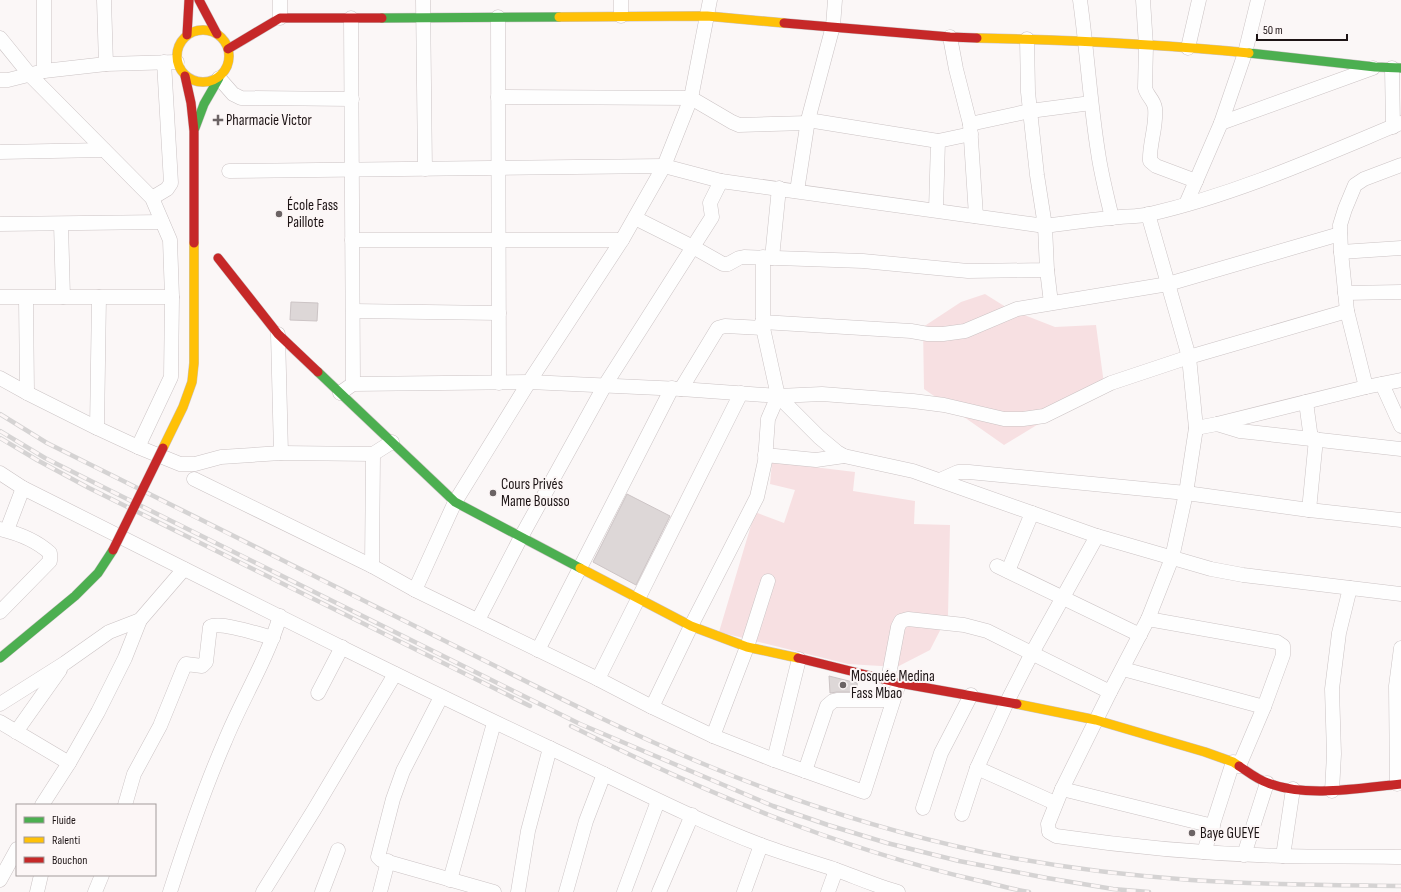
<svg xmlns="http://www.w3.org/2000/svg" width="1401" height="892" font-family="'Sofia Sans Condensed',sans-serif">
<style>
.green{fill:#f7e0e2}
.building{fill:#ddd7d7;stroke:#ccc4c5}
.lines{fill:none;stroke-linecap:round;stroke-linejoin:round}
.street-casing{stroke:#cbc3c4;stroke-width:15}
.fast-casing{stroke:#cbc3c4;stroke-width:10}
.slow-casing{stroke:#cbc3c4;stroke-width:10}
.jam-casing{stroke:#cbc3c4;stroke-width:10}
.street{stroke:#fefefe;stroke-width:14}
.fast{stroke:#4caf50;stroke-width:9}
.slow{stroke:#ffc107;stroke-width:9}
.jam{stroke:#c62828;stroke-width:9}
.rail-casing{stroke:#d5d3d3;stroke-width:4.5}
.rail{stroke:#fcf6f6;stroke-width:3;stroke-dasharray:9;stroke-linecap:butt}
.jam-bridge-casing{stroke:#cbc3c4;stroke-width:10;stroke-linecap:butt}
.jam-bridge{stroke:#c62828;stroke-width:9}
.poi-dot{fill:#6b6364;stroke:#fcf6f6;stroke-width:1.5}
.labels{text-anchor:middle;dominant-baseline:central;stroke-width:4;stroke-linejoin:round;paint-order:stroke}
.poi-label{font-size:15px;fill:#1d1415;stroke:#fcf6f6;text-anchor:start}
</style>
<rect width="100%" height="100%" fill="#fbf7f7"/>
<g class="green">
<polygon points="985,294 1009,309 1055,327 1096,325 1104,384 1004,445 924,389 923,327 961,302"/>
<polygon points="772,462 855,472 853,491 915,501 914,524 950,525 948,615 930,650 897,667 848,664 719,632 755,512 784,523 795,490 770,484"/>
</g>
<g class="building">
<polygon points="291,302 318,303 317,321 290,320"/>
<polygon points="627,494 670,516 636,585 593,562"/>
<polygon points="829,676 857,683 858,692 837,692 830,693"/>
</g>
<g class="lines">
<g class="street-casing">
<g id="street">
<polyline points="44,0 44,71"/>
<polyline points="104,0 106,64"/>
<polyline points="280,0 280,18"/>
<polyline points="423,0 425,169"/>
<path d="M 1080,0 C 1087,50 1090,102 1098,152 C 1101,174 1107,196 1112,218"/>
<path d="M 1143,0 L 1146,46 L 1145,88 C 1147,96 1154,100 1155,108 C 1157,126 1149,144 1150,161 L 1156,166 L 1196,181"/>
<polyline points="621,16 621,0"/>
<polyline points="498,17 499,383"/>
<polyline points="351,18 353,384"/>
<polyline points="950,37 956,69 970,124 1030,111 1091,103"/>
<polyline points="0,38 30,75 152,198 170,240 172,297 171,377 138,447"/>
<polyline points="1188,48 1199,0"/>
<polyline points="1392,68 1393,127"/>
<polyline points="219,78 233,94 241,98 352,99"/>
<polyline points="0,80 8,80 44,71 106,64 177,62"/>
<polyline points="498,97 691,98 732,122 739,125 808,123"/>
<polyline points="808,120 938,141 936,210"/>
<polyline points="1221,123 1373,68"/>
<polyline points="970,124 976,216"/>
<polyline points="938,141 971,134"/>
<polyline points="0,152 104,150"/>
<polyline points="229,171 664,166 721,181 1045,226 1037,175 1028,92 1027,39"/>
<polyline points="797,191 808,120 833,26 835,0"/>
<polyline points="152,198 167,189 171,183 164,62"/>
<polyline points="1186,204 1221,123 1245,53 1258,0"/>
<path d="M 1148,214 L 1189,357 L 1196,428 L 1186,493 L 1172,558 L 1148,619 L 1110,692 L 1062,789 L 1048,824 L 1049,832 L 1056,836 C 1131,847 1207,854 1283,856 C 1322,857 1362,856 1401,857"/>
<path d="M 635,218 L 693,247 L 723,264 L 728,264 L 739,258 L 744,257 L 863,261 L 968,271 L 1047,270 L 1045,226 C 1067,223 1089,220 1111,218 C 1124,216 1138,217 1150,214 C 1237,194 1319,157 1401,123"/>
<polyline points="0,224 162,222"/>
<polyline points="61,224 63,297"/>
<polyline points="352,240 622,240"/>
<polyline points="1341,252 1401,248"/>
<polyline points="763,257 763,328 778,396 819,437 837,452 844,456 913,471 1097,536 1211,569 1243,575 1401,594"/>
<polyline points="772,258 779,188"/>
<polyline points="1047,270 1051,303"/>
<polyline points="1345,293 1401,292"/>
<polyline points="0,297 172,297"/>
<polyline points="26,298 27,393"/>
<polyline points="353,311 499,313"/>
<polyline points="762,322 911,331 928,334 943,334 965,331 1017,309 1168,284 1340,234"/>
<polyline points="278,334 281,453"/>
<polyline points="0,378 27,393 97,428 138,447 180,464 195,464 221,457 281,453 373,454 392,442"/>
<polyline points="1382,384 1401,426"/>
<polyline points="1366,387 1347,311 1341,252 1340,225 1345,209 1355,185 1364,179 1401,165"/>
<polyline points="681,389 718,328 725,326 763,328"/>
<polyline points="340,393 353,384 529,382 681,389 778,396 822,394 913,401 944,405 1004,419 1023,419 1044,416 1111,383 1189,357 1347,311"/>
<polyline points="1306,402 1311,439"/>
<polyline points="1217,424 1240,431 1401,449"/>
<polyline points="97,428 99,297"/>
<polyline points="1196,428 1217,424 1366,387 1401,380"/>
<polyline points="765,455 816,460 844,456"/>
<path d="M 0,473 L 23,488 C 199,576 375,666 554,750 C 622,782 690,818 761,845 C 785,854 810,861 834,869 C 856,877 876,886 898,892"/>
<polyline points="194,479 372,566 415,590 598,679 652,707 713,736 774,760 864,792 899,683"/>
<polyline points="940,480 958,472 969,472 1186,493 1309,510 1401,520"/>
<polyline points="1309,510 1316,439"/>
<path d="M 0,529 C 17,533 37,541 50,553 L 50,561 L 0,612"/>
<polyline points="7,530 23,488"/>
<polyline points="372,566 373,454"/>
<polyline points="997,566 1140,635"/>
<polyline points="1008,571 1032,513"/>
<polyline points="415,590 455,502 529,382 622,240 664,166 691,98 710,0"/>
<polyline points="1148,619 1277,642 1283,646 1283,655 1264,707 1239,766"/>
<polyline points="478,620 521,537 605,385 712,217 710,203 721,181"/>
<polyline points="538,650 672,388"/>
<polyline points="1123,669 1264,707"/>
<polyline points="598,679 741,393"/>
<polyline points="888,680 898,627 901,621 908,619 964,625 987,631 1110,692"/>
<polyline points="318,693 342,647"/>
<polyline points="441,697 403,771 393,799 378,857 381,860 494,892"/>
<polyline points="0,704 65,663 109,632 140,620 184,569"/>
<polyline points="652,707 691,626 757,497 765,461 768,419 778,396"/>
<polyline points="0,722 69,763"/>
<polyline points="16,732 60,670"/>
<polyline points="713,736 747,647 768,581"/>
<polyline points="774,760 799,659"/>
<polyline points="977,768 1055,803"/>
<polyline points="805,771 827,706 833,701 837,700 893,700"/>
<polyline points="1397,784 1396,686 1401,648"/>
<polyline points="1062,789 1213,826"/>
<polyline points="1332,791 1334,754 1332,689 1339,633 1350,588"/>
<polyline points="42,805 69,763 98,712 125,658 140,620"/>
<path d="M 125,805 L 134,774 L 160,726 L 184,667 L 186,664 L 202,666 L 206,662 L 210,627 C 220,621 261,635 273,638"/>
<polyline points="923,808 941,753 971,695"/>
<polyline points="962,814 977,768 1007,702 1032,653 1097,536"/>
<polyline points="1204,852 1233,762"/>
<polyline points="1244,855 1267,783"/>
<polyline points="1283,856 1293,789"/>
<polyline points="0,880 17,849"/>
<polyline points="450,880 494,723"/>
<polyline points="37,892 41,875"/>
<polyline points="95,892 102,875"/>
<path d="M 170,892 C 186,842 204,789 225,741 C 242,699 267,660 280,616"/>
<polyline points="263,892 314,810 395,674"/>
<polyline points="322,892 338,850"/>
<polyline points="380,892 388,861"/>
<polyline points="518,892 528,831 550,748"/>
<polyline points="566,892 586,821 604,774"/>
<polyline points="624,892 658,801"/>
<polyline points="659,892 692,815"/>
<polyline points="744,892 761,845"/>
<polyline points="828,892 836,870"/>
</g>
</g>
<g class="fast-casing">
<g id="fast">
<polyline points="382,18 559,17"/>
<polyline points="1249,53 1375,67 1401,68"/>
<polyline points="195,128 204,104 219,78"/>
<polyline points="318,372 455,502 580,568"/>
<polyline points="0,658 75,596 98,573 113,550"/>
</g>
</g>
<g class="slow-casing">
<g id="slow">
<polyline points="559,17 707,16 784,23"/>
<circle cx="203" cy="56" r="26"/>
<path d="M 977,38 C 1067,40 1159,44 1249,53"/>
<polyline points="163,448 183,407 192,382 194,363 194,243"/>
<polyline points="580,568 691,626 747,647 798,658"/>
<polyline points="1017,704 1096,720 1205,752 1233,762 1239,766"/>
</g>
</g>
<g class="jam-casing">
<g id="jam">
<polyline points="199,0 217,34"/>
<polyline points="784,23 950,37 977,38"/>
<polyline points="187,35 189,0"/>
<polyline points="228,49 280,18 382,18"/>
<polyline points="185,76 191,103 194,131 194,243"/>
<polyline points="218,258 278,334 318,372"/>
<polyline points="798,658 899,683 1017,704"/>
<path d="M 1239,766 C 1248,772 1258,780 1268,783 C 1307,798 1360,788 1401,784"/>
</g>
</g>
<use href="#street" class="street"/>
<use href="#fast" class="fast"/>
<use href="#slow" class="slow"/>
<use href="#jam" class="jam"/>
<g class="rail-casing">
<g id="rail">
<path d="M 0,414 L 47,443 C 177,508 307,573 437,637 C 526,681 614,727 706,765 C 795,802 888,832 982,852 C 1050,866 1121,875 1191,880 C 1261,885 1331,885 1401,886"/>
<polyline points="0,431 45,458 109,490 580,724 773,806 828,825 887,843 959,861 1047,878 1113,889 1149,892"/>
<polyline points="0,438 37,460 89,488 530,706"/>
<path d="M 571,726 C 701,791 834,847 976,880 C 994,884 1011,889 1029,892"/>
</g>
</g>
<use href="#rail" class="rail"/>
<g class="jam-bridge-casing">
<polyline id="jam-bridge" points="113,550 163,448"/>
</g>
<use href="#jam-bridge" class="jam-bridge"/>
</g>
<g class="poi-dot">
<path d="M216 114h4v4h4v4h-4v4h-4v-4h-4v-4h4z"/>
<circle cx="279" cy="214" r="4"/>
<circle cx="493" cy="493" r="4"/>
<circle cx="843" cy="685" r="4"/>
<circle cx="1192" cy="833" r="4"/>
</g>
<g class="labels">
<g class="poi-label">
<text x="226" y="120">Pharmacie Victor</text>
<text x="287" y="205">École Fass<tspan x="287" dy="17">Paillote</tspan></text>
<text x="501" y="484">Cours Privés<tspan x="501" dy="17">Mame Bousso</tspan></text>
<text x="851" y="676">Mosquée Medina<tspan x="851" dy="17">Fass Mbao</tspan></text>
<text x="1200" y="833">Baye GUEYE</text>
</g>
</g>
<rect x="16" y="804" width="140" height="72" fill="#fcf6f6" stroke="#a39c9c"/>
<rect x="24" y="817" width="20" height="6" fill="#4caf50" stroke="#a39c9c"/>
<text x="52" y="824" font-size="12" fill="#1d1415">Fluide</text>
<rect x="24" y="837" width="20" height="6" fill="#ffc107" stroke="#a39c9c"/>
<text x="52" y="844" font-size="12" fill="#1d1415">Ralenti</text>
<rect x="24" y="857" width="20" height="6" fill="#c62828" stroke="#a39c9c"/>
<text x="52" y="864" font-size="12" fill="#1d1415">Bouchon</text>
<path d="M1257 34v6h90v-6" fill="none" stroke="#1d1415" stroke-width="2"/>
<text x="1263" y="34" font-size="12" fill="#1d1415" stroke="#fcf6f6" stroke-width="3" paint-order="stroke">50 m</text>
</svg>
